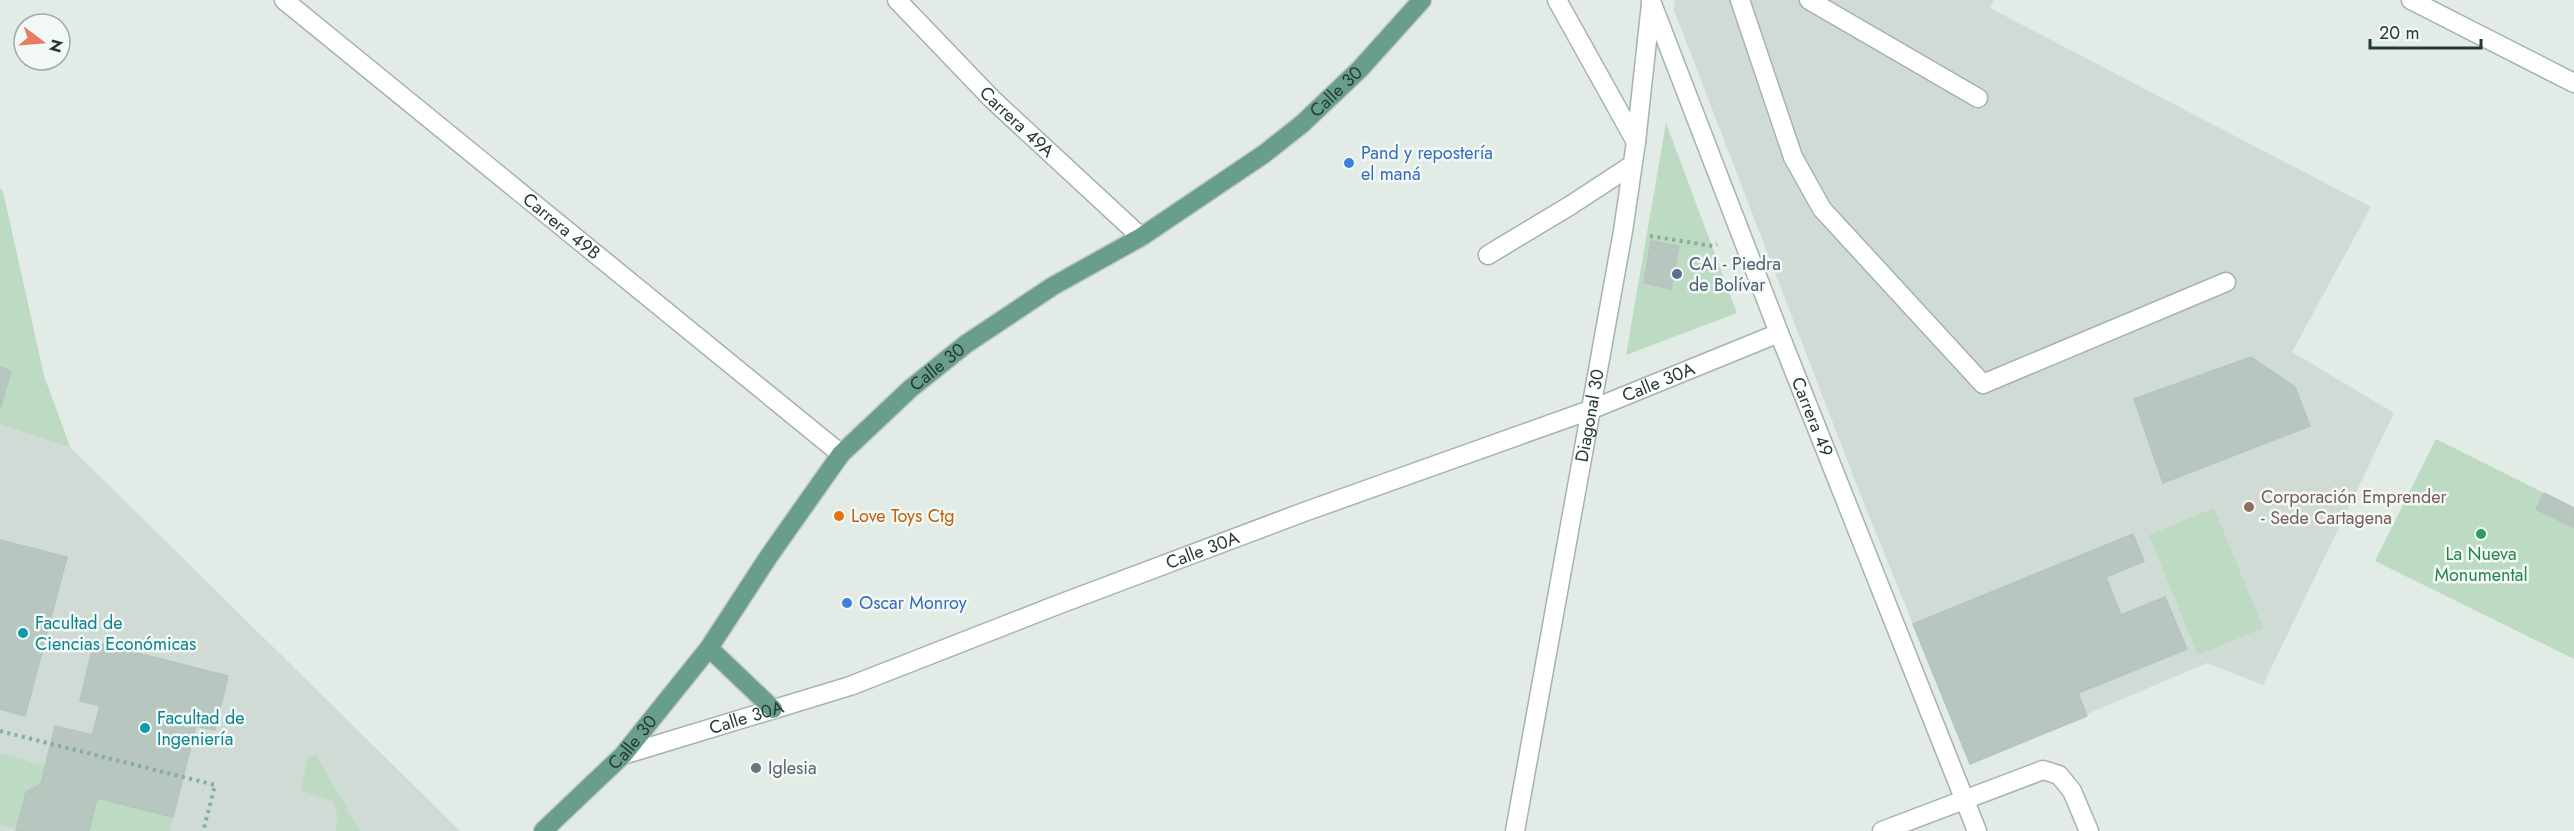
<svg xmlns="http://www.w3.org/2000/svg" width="2574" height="831" font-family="Jost,sans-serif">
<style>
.built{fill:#d0dbd5}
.green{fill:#bcdbc2}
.building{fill:#b7c6bf;stroke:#b5c4bd;stroke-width:1.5}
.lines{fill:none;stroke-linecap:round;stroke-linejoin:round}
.minor-casing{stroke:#a5b3ad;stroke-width:21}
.major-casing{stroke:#c1c8c6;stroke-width:21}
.path{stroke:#84ad9d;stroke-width:4;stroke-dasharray:3 4.5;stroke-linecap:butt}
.minor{stroke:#fff;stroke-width:18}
.major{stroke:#699e8d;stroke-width:18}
.shop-dot{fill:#3f7fe0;stroke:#f2f8f5;stroke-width:2}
.service-dot{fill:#5c6f8a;stroke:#f2f8f5;stroke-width:2}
.education-dot{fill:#8d6e63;stroke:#f2f8f5;stroke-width:2}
.food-dot{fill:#e8710a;stroke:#f2f8f5;stroke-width:2}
.leisure-dot{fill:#2e9e5b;stroke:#f2f8f5;stroke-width:2}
.culture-dot{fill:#0f9aa8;stroke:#f2f8f5;stroke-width:2}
.worship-dot{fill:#6b7280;stroke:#f2f8f5;stroke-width:2}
.labels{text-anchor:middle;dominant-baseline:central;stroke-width:5;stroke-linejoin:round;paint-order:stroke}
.street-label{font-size:18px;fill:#233b33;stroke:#f2f8f5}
.shop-label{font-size:18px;fill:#366cbe;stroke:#f2f8f5;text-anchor:start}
.service-label{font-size:18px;fill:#4e5e75;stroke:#f2f8f5;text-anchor:start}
.education-label{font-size:18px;fill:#785e54;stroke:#f2f8f5;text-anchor:start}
.food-label{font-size:18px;fill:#c56008;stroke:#f2f8f5;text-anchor:start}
.leisure-label{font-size:18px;fill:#27864d;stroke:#f2f8f5}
.culture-label{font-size:18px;fill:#0d838f;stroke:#f2f8f5;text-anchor:start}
.worship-label{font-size:18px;fill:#5b616d;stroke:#f2f8f5;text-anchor:start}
</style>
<rect width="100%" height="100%" fill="#e2ebe6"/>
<g class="built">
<polygon points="1675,0 1994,0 1990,8 2371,207 2292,352 2394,413 2263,685 2207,663 1970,764 1861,496 1674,10"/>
<polygon points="0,188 3,192 44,376 70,447 460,831 0,831"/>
</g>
<g class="green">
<polygon points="1666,123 1737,313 1626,355"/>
<polygon points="0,188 3,192 44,376 70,447 0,424 0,409 11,371 0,367"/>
<polygon points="2436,439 2574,508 2574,659 2375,561"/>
<polygon points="2214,508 2263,628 2198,655 2149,535"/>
<polygon points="0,753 46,766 41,784 26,792 16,829 0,824"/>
<polygon points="316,755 360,831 336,831 338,817 333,801 300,790 308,758"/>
<polygon points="97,798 173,817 169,831 89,831"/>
</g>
<g class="building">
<polygon points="1651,241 1679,246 1671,289 1644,283"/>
<polygon points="2251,357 2295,387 2310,426 2163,483 2134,399"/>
<polygon points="0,367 11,371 0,409"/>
<polygon points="2544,493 2574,508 2574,528 2536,509"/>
<polygon points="2133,534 2144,561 2106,577 2121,615 2165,597 2187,649 2078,693 2087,716 1970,764 1913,624"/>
<polygon points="0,540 67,557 25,716 0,709"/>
<polygon points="94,642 228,676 215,730 196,726 173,817 41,784 55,726 92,735 100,706 80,701"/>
<polygon points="41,784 97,798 89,831 16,831 26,792"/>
</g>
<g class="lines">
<g class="minor-casing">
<g id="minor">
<path id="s1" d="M 284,0 L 841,454"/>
<path id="s2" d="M 897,0 L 992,99 L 1141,237"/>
<polyline points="1557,0 1636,142"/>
<polyline points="1740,0 1793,157 1822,209 1983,384 2226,282"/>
<polyline points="1809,0 1978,98"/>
<polyline points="2411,0 2574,83"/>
<path id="s3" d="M 1651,1 L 1779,333 L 1977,831"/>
<polyline points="1488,255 1571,205 1632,165"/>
<path id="s4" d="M 623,755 L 850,686 L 1057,605 L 1304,512 L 1590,410 L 1779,333"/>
<path id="s5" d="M 1515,831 L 1623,231 L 1636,142 L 1651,4"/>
<polyline points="1882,831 2043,770 2059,775 2072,791 2089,831"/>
</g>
</g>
<g class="major-casing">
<g id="major">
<polyline points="709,648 773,709"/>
<path id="s6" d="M 543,831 L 623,755 L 709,648 L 769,556 L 841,454 L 910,389 L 966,344 L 1053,286 L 1141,237 L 1264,154 L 1302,124 L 1360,69 L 1422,0"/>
</g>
</g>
<g class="path">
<polyline points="1650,236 1713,246 1717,244"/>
<polyline points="0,731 215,785 204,828 206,831"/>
</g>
<use href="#minor" class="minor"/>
<use href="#major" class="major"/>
</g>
<g class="shop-dot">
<circle cx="1349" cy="163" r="6"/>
<circle cx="847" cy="603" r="6"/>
</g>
<circle class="service-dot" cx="1677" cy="274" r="6"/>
<circle class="education-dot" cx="2249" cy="507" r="6"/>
<circle class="food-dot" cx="839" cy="516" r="6"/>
<circle class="leisure-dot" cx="2481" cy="534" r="6"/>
<g class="culture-dot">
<circle cx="23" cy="633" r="6"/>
<circle cx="145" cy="728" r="6"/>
</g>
<circle class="worship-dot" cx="756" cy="768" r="6"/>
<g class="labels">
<g class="street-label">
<text stroke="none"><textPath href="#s6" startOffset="1098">Calle 30</textPath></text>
<text stroke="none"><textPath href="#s2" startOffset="171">Carrera 49A</textPath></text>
<text stroke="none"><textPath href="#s1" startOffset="358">Carrera 49B</textPath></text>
<text stroke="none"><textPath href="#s6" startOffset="612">Calle 30</textPath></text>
<text stroke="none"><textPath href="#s4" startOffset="1101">Calle 30A</textPath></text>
<text stroke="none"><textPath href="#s5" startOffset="422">Diagonal 30</textPath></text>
<text stroke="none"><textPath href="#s3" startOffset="446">Carrera 49</textPath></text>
<text stroke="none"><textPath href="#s4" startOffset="615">Calle 30A</textPath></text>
<text stroke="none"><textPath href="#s4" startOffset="129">Calle 30A</textPath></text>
<text stroke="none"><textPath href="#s6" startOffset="126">Calle 30</textPath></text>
</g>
<g class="shop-label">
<text x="1361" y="153">Pand y repostería<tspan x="1361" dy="21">el maná</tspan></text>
<text x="859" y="603">Oscar Monroy</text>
</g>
<g class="service-label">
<text x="1689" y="264">CAI - Piedra<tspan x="1689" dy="21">de Bolívar</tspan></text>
</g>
<g class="education-label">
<text x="2261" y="497">Corporación Emprender<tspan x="2261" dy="21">- Sede Cartagena</tspan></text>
</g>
<g class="food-label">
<text x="851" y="516">Love Toys Ctg</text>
</g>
<g class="leisure-label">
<text x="2481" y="554">La Nueva<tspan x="2481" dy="21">Monumental</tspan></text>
</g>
<g class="culture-label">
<text x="35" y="623">Facultad de<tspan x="35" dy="21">Ciencias Económicas</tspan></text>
<text x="157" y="718">Facultad de<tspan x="157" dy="21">Ingeniería</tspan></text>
</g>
<g class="worship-label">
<text x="768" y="768">Iglesia</text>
</g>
</g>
<g transform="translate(42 42) rotate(106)"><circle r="28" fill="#f2f8f5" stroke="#9faca7" stroke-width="1.5"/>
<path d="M0-4.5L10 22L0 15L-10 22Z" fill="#ea7a61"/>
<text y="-9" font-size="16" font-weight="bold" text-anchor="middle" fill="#233b33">N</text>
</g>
<path d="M2370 39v9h111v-9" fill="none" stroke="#233b33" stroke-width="3"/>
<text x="2379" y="39" font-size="18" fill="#233b33" stroke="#f2f8f5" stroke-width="4.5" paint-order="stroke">20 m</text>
</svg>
